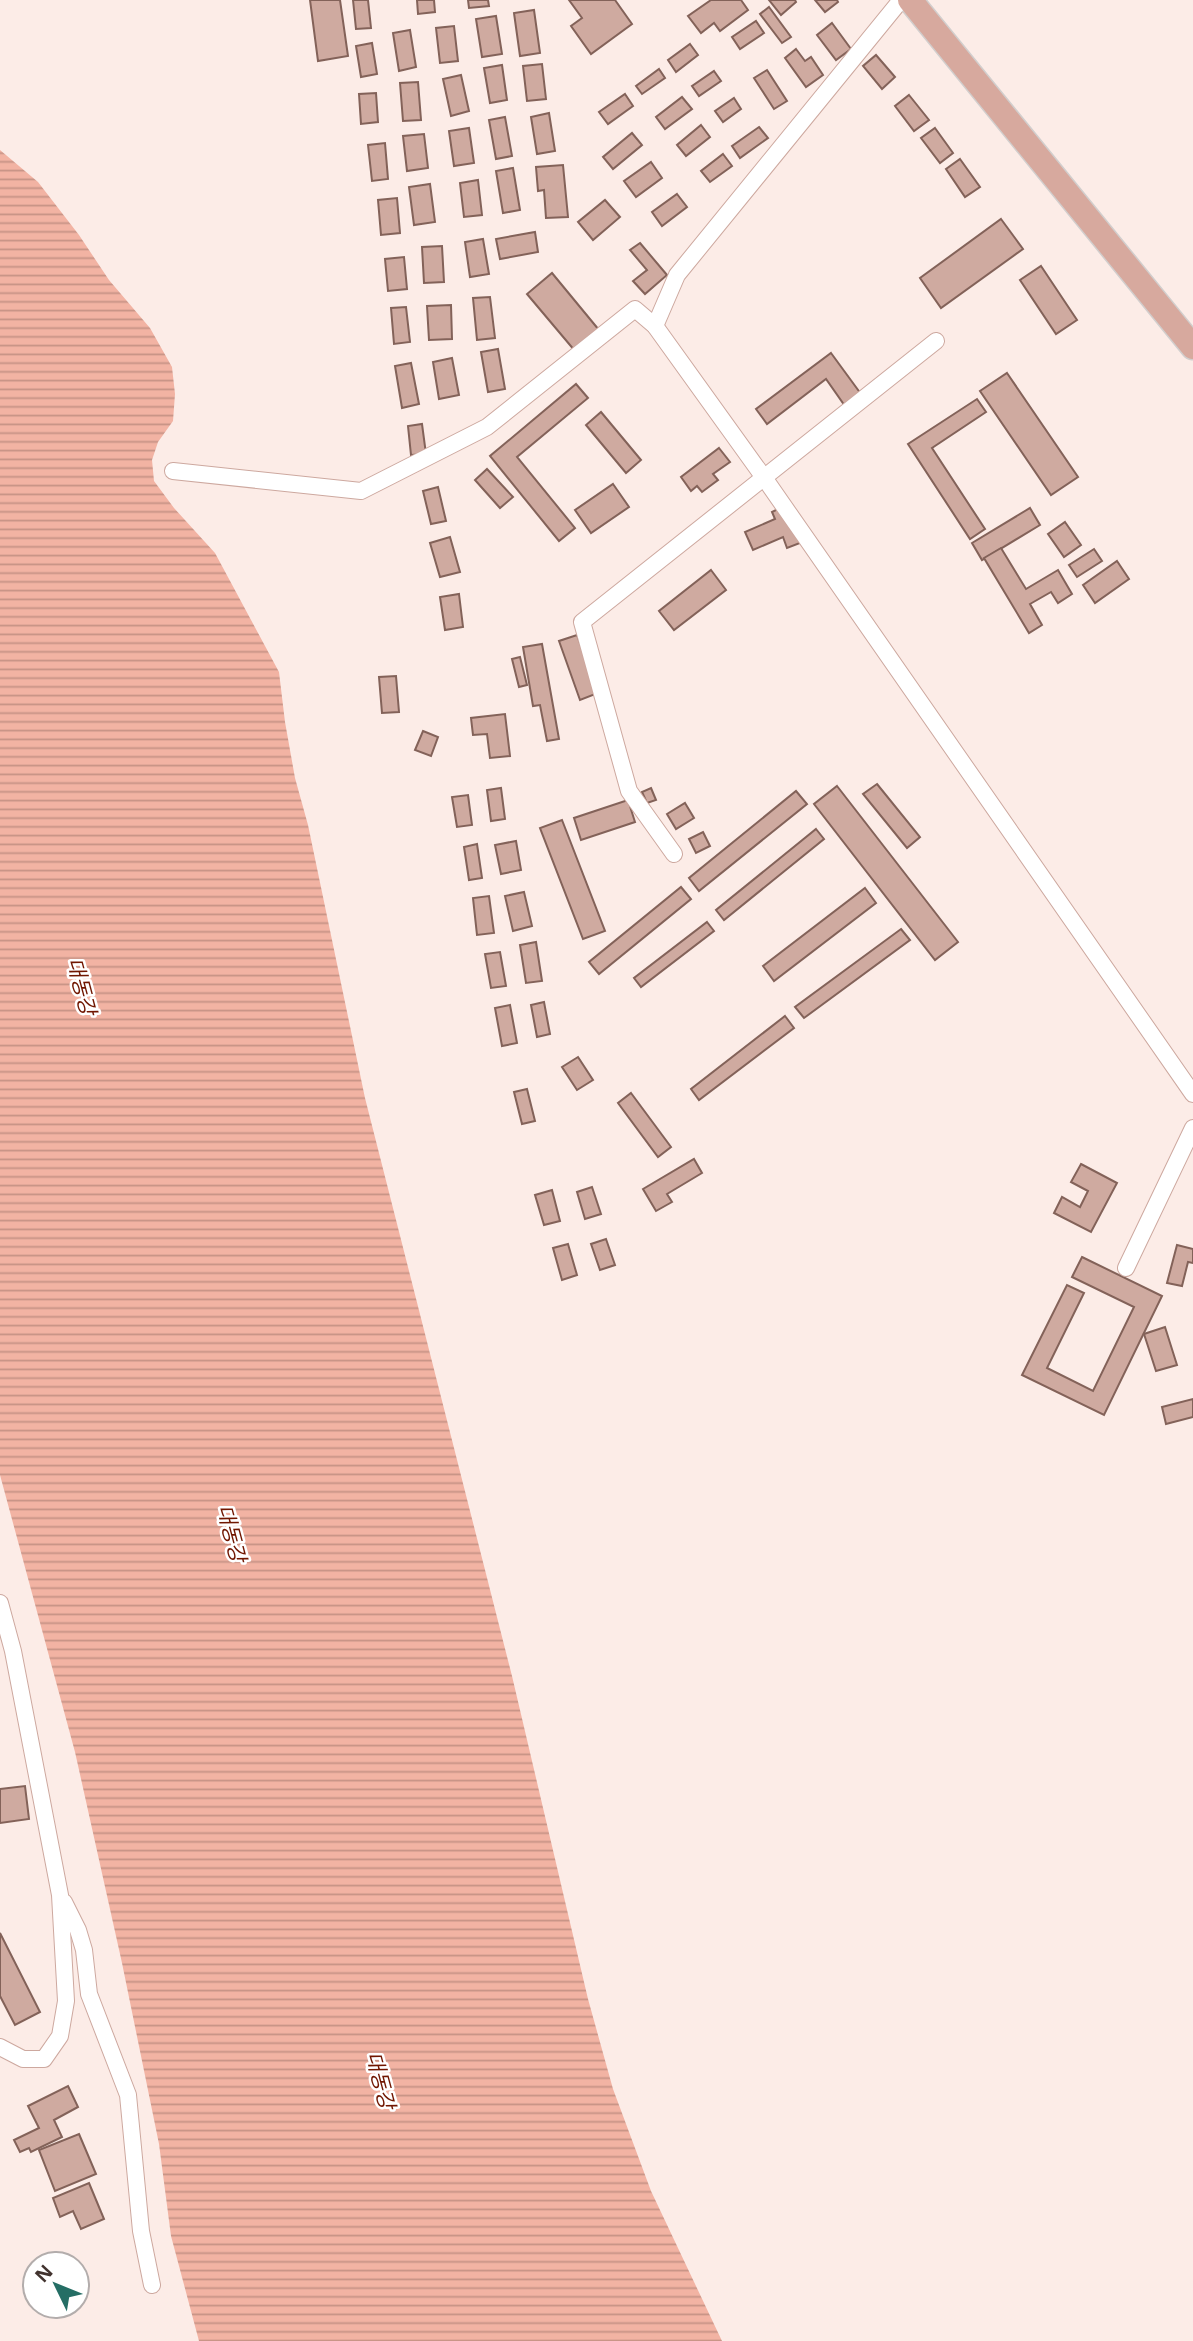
<svg xmlns="http://www.w3.org/2000/svg" width="1193" height="2341" font-family="'Noto Sans','Noto Sans KR',sans-serif">
<style>
.water{fill:url(#water-rules)}
.building{fill:#cfaaa0;stroke:#836259;stroke-width:2}
.lines{fill:none;stroke-linecap:round;stroke-linejoin:round}
.minor-casing{stroke:#cda89f;stroke-width:18}
.primary-casing{stroke:#d2cecd;stroke-width:27}
.minor{stroke:#fff;stroke-width:16}
.primary{stroke:#d7a99e;stroke-width:24}
.labels{text-anchor:middle;dominant-baseline:central;stroke-width:5;stroke-linejoin:round;paint-order:stroke}
.water-label{font-size:21px;font-style:italic;fill:#701600;stroke:#fff}
</style>
<defs>
<pattern id="water-rules" width="6" height="5" patternUnits="userSpaceOnUse" patternTransform="scale(1.75)"><rect width="6" height="5" fill="#f2b3a3"/><path d="M0 2.5h6" fill="none" stroke="#c69285"/></pattern>
</defs>
<rect width="100%" height="100%" fill="#fcece7"/>
<polygon class="water" points="0,150 38,182 79,235 109,280 150,328 172,367 175,394 173,421 158,442 152,460 154,481 174,508 215,553 279,672 285,722 295,778 308,825 365,1098 512,1676 588,1999 613,2089 651,2191 722,2341 199,2341 171,2236 159,2144 122,1963 75,1752 0,1475"/>
<g class="building">
<polygon points="310,0 340,0 348,56 318,61"/>
<polygon points="353,0 368,0 371,28 356,29"/>
<polygon points="417,0 434,0 435,12 418,14"/>
<polygon points="468,0 488,0 489,6 469,8"/>
<polygon points="569,0 615,0 632,24 591,54 571,26 582,18"/>
<polygon points="711,0 741,0 748,10 720,31 714,23 701,33 688,16"/>
<polygon points="769,0 795,0 796,2 781,15"/>
<polygon points="815,0 837,0 838,2 825,12"/>
<polygon points="769,7 791,37 782,43 760,14"/>
<polygon points="534,10 540,53 520,56 514,13"/>
<polygon points="496,16 502,54 482,57 476,19"/>
<polygon points="756,21 764,33 740,49 732,37"/>
<polygon points="832,23 851,49 836,60 817,35"/>
<polygon points="454,26 458,61 440,63 436,28"/>
<polygon points="410,30 416,67 399,71 393,33"/>
<polygon points="372,43 377,74 361,77 356,46"/>
<polygon points="690,44 698,55 676,72 668,60"/>
<polygon points="796,49 805,61 811,57 823,75 806,87 785,58"/>
<polygon points="876,55 895,77 882,89 863,66"/>
<polygon points="542,64 546,99 527,101 523,66"/>
<polygon points="502,65 507,100 490,103 484,68"/>
<polygon points="659,69 665,78 642,94 636,86"/>
<polygon points="767,70 787,101 774,109 754,78"/>
<polygon points="714,71 721,81 699,96 692,86"/>
<polygon points="461,75 469,111 451,116 443,79"/>
<polygon points="418,82 421,120 403,121 400,83"/>
<polygon points="376,93 378,122 361,124 359,94"/>
<polygon points="625,94 633,106 608,124 599,112"/>
<polygon points="909,95 929,120 914,131 895,106"/>
<polygon points="682,97 692,109 665,129 656,117"/>
<polygon points="734,98 741,109 723,122 715,111"/>
<polygon points="549,113 555,151 537,154 531,117"/>
<polygon points="505,117 512,156 496,159 489,120"/>
<polygon points="701,125 710,137 686,156 677,145"/>
<polygon points="759,127 768,138 740,158 732,146"/>
<polygon points="469,128 474,163 454,166 449,131"/>
<polygon points="935,128 953,153 940,163 921,138"/>
<polygon points="632,133 642,145 613,169 603,157"/>
<polygon points="424,134 428,168 407,171 403,136"/>
<polygon points="385,143 388,179 372,181 368,145"/>
<polygon points="723,154 732,166 710,182 701,171"/>
<polygon points="960,159 980,187 965,197 946,169"/>
<polygon points="651,162 662,178 636,197 624,181"/>
<polygon points="563,165 568,217 546,218 544,190 538,191 536,167"/>
<polygon points="513,168 520,210 503,213 496,171"/>
<polygon points="478,180 482,215 464,217 460,183"/>
<polygon points="430,184 435,222 414,225 409,187"/>
<polygon points="677,194 687,207 662,226 652,212"/>
<polygon points="397,198 400,233 381,235 378,200"/>
<polygon points="605,200 620,217 593,240 578,222"/>
<polygon points="1001,219 1023,249 941,308 920,278"/>
<polygon points="535,232 538,252 500,259 496,239"/>
<polygon points="483,239 489,274 470,277 465,242"/>
<polygon points="640,243 667,275 645,294 633,281 647,270 630,250"/>
<polygon points="442,246 444,282 424,283 422,247"/>
<polygon points="404,257 407,289 388,291 385,259"/>
<polygon points="1041,266 1077,320 1056,334 1020,280"/>
<polygon points="552,273 599,330 575,351 527,294"/>
<polygon points="490,297 495,338 477,340 473,298"/>
<polygon points="451,305 452,339 429,340 427,306"/>
<polygon points="406,307 410,342 394,344 391,308"/>
<polygon points="498,349 505,389 488,392 481,352"/>
<polygon points="831,353 861,394 845,406 826,379 767,424 756,409"/>
<polygon points="452,358 459,395 439,399 433,362"/>
<polygon points="411,363 419,404 402,408 395,366"/>
<polygon points="1007,373 1078,477 1051,495 980,391"/>
<polygon points="576,384 588,398 517,457 575,528 559,541 490,456"/>
<polygon points="977,399 986,412 932,448 985,529 970,539 908,444"/>
<polygon points="601,412 641,460 626,473 586,425"/>
<polygon points="422,424 426,454 411,455 408,426"/>
<polygon points="719,448 730,462 713,474 718,480 702,492 697,486 691,491 681,477"/>
<polygon points="487,469 513,497 500,508 475,480"/>
<polygon points="613,484 629,507 591,533 575,510"/>
<polygon points="438,487 446,521 431,524 423,491"/>
<polygon points="784,506 800,543 787,548 783,537 753,550 745,532 775,519 772,512"/>
<polygon points="1030,508 1040,525 982,560 972,543"/>
<polygon points="1065,522 1081,545 1064,557 1048,534"/>
<polygon points="450,537 460,572 440,577 430,543"/>
<polygon points="1001,548 1026,589 1058,570 1072,594 1058,603 1051,592 1030,604 1042,625 1029,633 984,558"/>
<polygon points="1094,549 1102,561 1077,577 1069,565"/>
<polygon points="1117,561 1129,579 1095,603 1083,585"/>
<polygon points="711,570 726,590 674,630 659,611"/>
<polygon points="459,594 463,627 445,630 440,597"/>
<polygon points="577,635 598,693 580,700 559,641"/>
<polygon points="542,644 559,739 547,741 540,705 533,706 523,647"/>
<polygon points="520,657 527,685 519,687 512,659"/>
<polygon points="396,676 399,712 382,713 379,677"/>
<polygon points="505,714 510,756 490,758 487,734 473,735 471,718"/>
<polygon points="423,731 438,737 431,756 415,750"/>
<polygon points="877,784 920,837 907,848 863,794"/>
<polygon points="837,786 958,942 935,960 814,804"/>
<polygon points="501,788 505,819 491,821 487,790"/>
<polygon points="651,788 656,800 647,803 642,792"/>
<polygon points="796,791 807,804 699,891 689,878"/>
<polygon points="468,795 472,825 457,827 452,797"/>
<polygon points="628,800 635,822 581,840 574,818"/>
<polygon points="685,803 694,818 676,829 667,814"/>
<polygon points="562,820 605,931 583,939 540,828"/>
<polygon points="816,829 824,839 724,920 716,910"/>
<polygon points="703,832 710,846 696,853 689,839"/>
<polygon points="516,841 521,870 501,874 495,845"/>
<polygon points="477,844 482,878 469,880 464,847"/>
<polygon points="681,887 691,899 599,974 589,962"/>
<polygon points="865,888 876,903 774,981 763,966"/>
<polygon points="524,892 532,926 513,931 505,896"/>
<polygon points="489,896 494,933 477,935 473,898"/>
<polygon points="707,922 714,931 641,987 634,978"/>
<polygon points="901,929 910,940 804,1018 795,1007"/>
<polygon points="536,942 542,981 526,983 520,945"/>
<polygon points="500,952 506,986 491,988 485,954"/>
<polygon points="544,1002 550,1034 537,1037 531,1005"/>
<polygon points="510,1005 517,1043 502,1046 495,1008"/>
<polygon points="785,1016 794,1028 699,1100 691,1089"/>
<polygon points="578,1057 593,1080 577,1090 562,1067"/>
<polygon points="527,1089 535,1121 522,1124 514,1092"/>
<polygon points="631,1093 671,1147 658,1157 618,1103"/>
<polygon points="694,1159 702,1173 667,1194 672,1202 656,1211 643,1189"/>
<polygon points="1081,1164 1117,1183 1091,1232 1054,1213 1062,1197 1080,1207 1088,1191 1071,1182"/>
<polygon points="592,1187 601,1214 585,1219 577,1192"/>
<polygon points="552,1190 560,1221 544,1225 535,1195"/>
<polygon points="606,1239 615,1265 600,1270 591,1244"/>
<polygon points="568,1244 577,1275 562,1280 553,1248"/>
<polygon points="1177,1245 1193,1249 1193,1263 1188,1262 1182,1286 1167,1283"/>
<polygon points="1082,1257 1162,1296 1104,1415 1022,1375 1067,1285 1084,1293 1047,1368 1093,1391 1134,1307 1072,1277"/>
<polygon points="1165,1327 1177,1365 1156,1371 1144,1334"/>
<polygon points="1193,1399 1193,1417 1166,1424 1162,1407"/>
<polygon points="25,1786 29,1819 0,1823 0,1789"/>
<polygon points="0,1933 40,2012 15,2025 0,1996"/>
<polygon points="68,2086 78,2107 54,2120 62,2137 31,2152 29,2148 20,2152 14,2140 39,2128 28,2106"/>
<polygon points="79,2134 96,2174 55,2191 39,2150"/>
<polygon points="89,2183 104,2219 81,2229 73,2211 60,2217 53,2198"/>
</g>
<g class="lines">
<g class="minor-casing">
<g id="minor">
<polyline points="655,326 677,275 901,0"/>
<polyline points="173,471 361,491 487,427 635,309 655,326 765,479 1193,1094"/>
<polyline points="674,854 629,791 582,622 936,341"/>
<polyline points="1126,1268 1193,1128"/>
<polyline points="0,1603 13,1651 60,1895 66,2001 60,2036 44,2059 23,2059 0,2047"/>
<polyline points="64,1902 78,1930 84,1950 89,1994 128,2095 141,2231 152,2285"/>
</g>
</g>
<g class="primary-casing">
<polyline id="primary" points="910,0 1193,347"/>
</g>
<use href="#minor" class="minor"/>
<use href="#primary" class="primary"/>
</g>
<g class="labels">
<g class="water-label">
<text transform="translate(82 986) rotate(75)">대동강</text>
<text transform="translate(232 1533) rotate(75)">대동강</text>
<text transform="translate(381 2080) rotate(75)">대동강</text>
</g>
</g>
<g transform="translate(56 2285) rotate(313)"><circle r="33" fill="#ffffff" stroke="#b3adac" stroke-width="2"/>
<path d="M0-5L12 26L0 18L-12 26Z" fill="#256e65"/>
<text y="-10" font-size="19" font-weight="bold" text-anchor="middle" fill="#42332f">N</text>
</g>
</svg>
